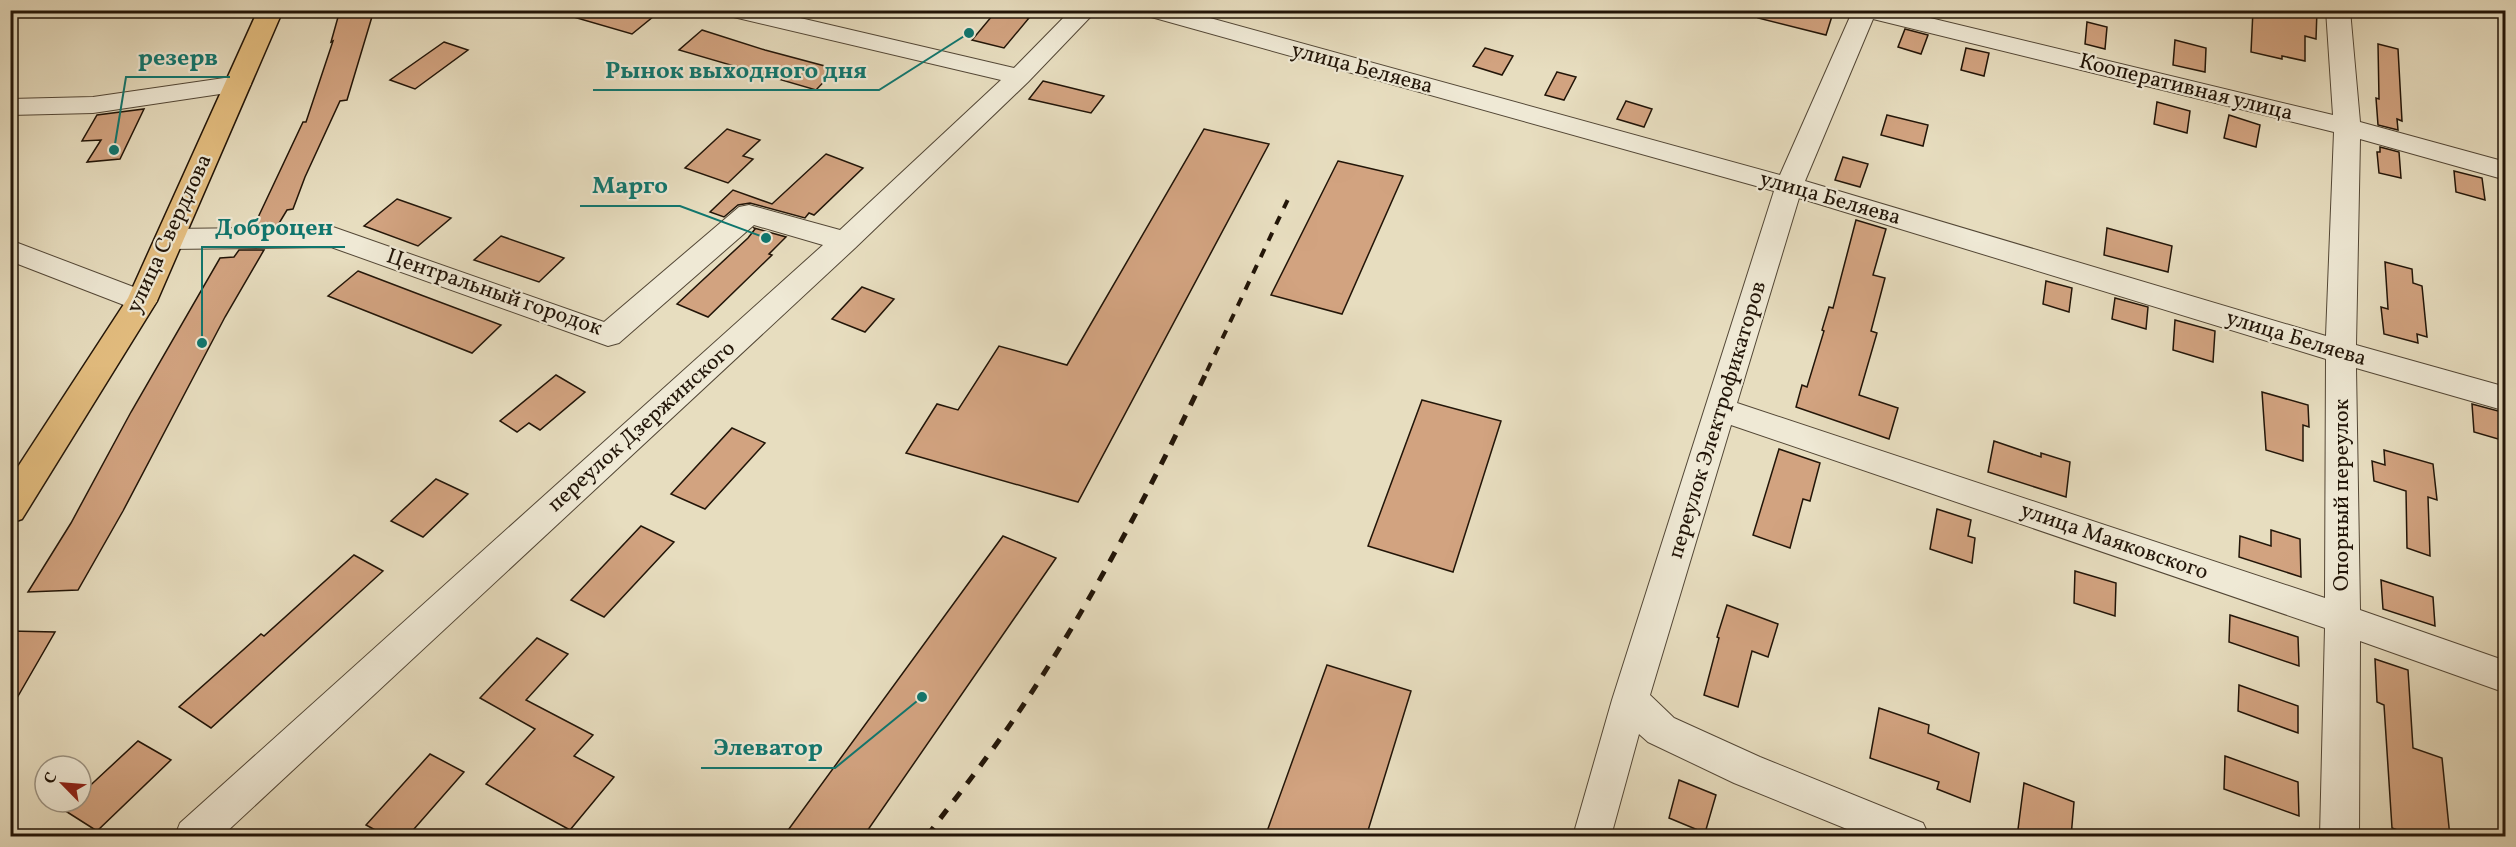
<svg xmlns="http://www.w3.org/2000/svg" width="2516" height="847" font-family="Vollkorn,serif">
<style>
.building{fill:#d2a380;stroke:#221508;stroke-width:1.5}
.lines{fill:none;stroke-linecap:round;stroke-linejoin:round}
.minor-casing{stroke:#534736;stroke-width:2}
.major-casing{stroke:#221508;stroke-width:3}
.minor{fill:#efe9d5;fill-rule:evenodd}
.major{fill:#e4be80;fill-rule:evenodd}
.rail-far1{stroke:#221508;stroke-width:4;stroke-dasharray:9 9;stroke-linecap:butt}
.rail{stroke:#221508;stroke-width:5;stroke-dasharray:11 11;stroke-linecap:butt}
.labels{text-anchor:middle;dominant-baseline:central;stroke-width:4.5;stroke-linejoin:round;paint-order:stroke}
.street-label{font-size:22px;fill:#221508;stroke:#efe9d5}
.leader{fill:none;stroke:#0f766e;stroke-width:2}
.callout-dot{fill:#0f766e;stroke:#efe9d5;stroke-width:2}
.callout-label{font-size:24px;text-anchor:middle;font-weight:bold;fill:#0f766e;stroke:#efe9d5;stroke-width:4.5;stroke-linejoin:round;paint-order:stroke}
</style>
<rect width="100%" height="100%" fill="#e7ddbf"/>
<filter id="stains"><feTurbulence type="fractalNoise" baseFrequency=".00333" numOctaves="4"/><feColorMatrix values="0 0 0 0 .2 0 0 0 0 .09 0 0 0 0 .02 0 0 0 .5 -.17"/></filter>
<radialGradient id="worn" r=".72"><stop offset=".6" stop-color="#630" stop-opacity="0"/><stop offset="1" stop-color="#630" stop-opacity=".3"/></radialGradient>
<g class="building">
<polygon points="340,10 374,10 347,100 340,101 305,177 293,209 287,210 278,225 254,226 303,122 306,122 333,41 331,42"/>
<polygon points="571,10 634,10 654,16 632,34 570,16"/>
<polygon points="997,10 1029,18 1004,48 972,40"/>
<polygon points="1759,10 1821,10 1833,13 1826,35 1758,18"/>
<polygon points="2253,10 2317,10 2316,39 2305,36 2305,61 2282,56 2282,59 2251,52"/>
<polygon points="2087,22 2107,27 2105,49 2085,44"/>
<polygon points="1905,29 1928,35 1921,54 1898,47"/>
<polygon points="702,30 765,50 836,69 816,90 679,50"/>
<polygon points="2175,40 2206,48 2205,72 2173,65"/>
<polygon points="444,42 468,50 415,89 390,80"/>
<polygon points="2378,44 2398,49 2402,121 2397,119 2398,130 2378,125 2376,98 2379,99"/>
<polygon points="1485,48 1513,56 1502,75 1473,66"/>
<polygon points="1966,48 1989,53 1984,76 1961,70"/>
<polygon points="1557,72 1576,77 1564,100 1545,95"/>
<polygon points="1043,81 1104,96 1091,113 1029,99"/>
<polygon points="1626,101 1652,109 1644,127 1617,119"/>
<polygon points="2157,102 2190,111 2187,133 2154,124"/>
<polygon points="144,109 120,159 87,162 101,140 82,141 97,115"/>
<polygon points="1887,115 1928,125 1923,146 1881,135"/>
<polygon points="2229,115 2260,125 2256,147 2224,138"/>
<polygon points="727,129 760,140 743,156 753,159 728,183 685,168"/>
<polygon points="1204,129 1269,144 1078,502 906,453 937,404 958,410 999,346 1067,365"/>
<polygon points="2380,147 2399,152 2401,178 2379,173 2377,152 2380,152"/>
<polygon points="826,154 863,168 814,215 809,213 805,218 750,203 738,205 724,217 710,212 733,190 772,204"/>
<polygon points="1843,157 1868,164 1860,187 1835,180"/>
<polygon points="1338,161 1403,176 1342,314 1271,295"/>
<polygon points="2454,171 2482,178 2485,200 2456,192"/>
<polygon points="397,199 451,218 418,246 364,226"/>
<polygon points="1856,220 1886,229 1873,275 1885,278 1871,331 1877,333 1859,395 1898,408 1889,439 1796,407 1802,385 1807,387 1824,331 1822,330 1829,307 1833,308"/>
<polygon points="754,228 786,237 769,254 772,255 708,317 677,304 748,238 755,229"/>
<polygon points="2107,228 2172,246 2168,272 2104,255"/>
<polygon points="501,236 564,258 539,282 474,260"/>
<polygon points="239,250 264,250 225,317 123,511 78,590 28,592 71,523 131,412 220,258 234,257"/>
<polygon points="2385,262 2412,269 2413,283 2422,286 2427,337 2417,334 2418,343 2384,334 2381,307 2388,309"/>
<polygon points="358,271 421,295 501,325 472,353 328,296"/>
<polygon points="2046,281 2072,288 2069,312 2043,304"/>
<polygon points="862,287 894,299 865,332 832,319"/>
<polygon points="2115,298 2148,307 2146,329 2112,319"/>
<polygon points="2175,320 2215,331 2213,362 2173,350"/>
<polygon points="556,375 585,392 540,430 529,423 517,432 500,421"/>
<polygon points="2262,392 2308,405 2309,427 2303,425 2303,461 2266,450"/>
<polygon points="1422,400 1501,421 1453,572 1368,546"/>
<polygon points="2472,404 2502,412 2505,441 2474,432"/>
<polygon points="732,428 765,443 705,509 671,494"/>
<polygon points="1994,441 2041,457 2041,453 2070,462 2066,497 1988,472"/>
<polygon points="1779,449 1820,463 1810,501 1803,499 1790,548 1753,535"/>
<polygon points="2384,450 2433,464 2437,500 2428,497 2430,556 2407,548 2406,491 2374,481 2372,461 2385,465"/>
<polygon points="436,479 468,494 423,537 391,521"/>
<polygon points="1937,509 1971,520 1968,536 1975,538 1972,563 1930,549"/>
<polygon points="641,526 674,542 604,617 571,600"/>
<polygon points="2271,530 2300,539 2301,577 2239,557 2240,536 2271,546"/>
<polygon points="1003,536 1056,558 863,837 783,837"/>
<polygon points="354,555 383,571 211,728 179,707 261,634 264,636"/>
<polygon points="2075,571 2116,583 2115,616 2074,603"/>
<polygon points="2381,580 2433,597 2435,626 2383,609"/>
<polygon points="1727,605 1778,624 1768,657 1752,651 1738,707 1704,695 1719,638 1717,637"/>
<polygon points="2230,615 2298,637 2299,666 2229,642"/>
<polygon points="10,631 55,632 10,710"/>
<polygon points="537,638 568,654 526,700 593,735 574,756 614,777 570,830 486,784 535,729 480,698"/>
<polygon points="2375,659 2408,670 2413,748 2442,758 2450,837 2416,837 2392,828 2384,705 2377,702"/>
<polygon points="1327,665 1411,691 1366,837 1265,837"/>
<polygon points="2239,685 2298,706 2298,733 2238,711"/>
<polygon points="1879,708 1929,725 1928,733 1979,753 1970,802 1937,789 1939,782 1870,758"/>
<polygon points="138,741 171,760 97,831 64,810 72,802 81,802 81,794"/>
<polygon points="430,754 464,772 407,837 388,837 366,825"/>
<polygon points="2225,756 2298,782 2299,816 2224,789"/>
<polygon points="1679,780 1716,795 1705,833 1669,818"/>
<polygon points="2024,783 2074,802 2071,837 2017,837"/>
</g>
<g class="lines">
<g class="minor-casing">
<g id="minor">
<polygon points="721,10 766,10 1014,68 1071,10 1097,10 1028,82 855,248 222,836 175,836 180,823 823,245 754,225 619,343 608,346 331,247 169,249 159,246 155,239 159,232 169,229 333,227 604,322 739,207 749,205 840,230 1001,80 725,15"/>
<path d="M 1140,10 L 1181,10 L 1780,175 L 1853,10 L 1897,10 L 2333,115 L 2326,10 L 2350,10 L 2360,122 L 2506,162 L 2506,180 L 2360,139 L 2356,345 L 2506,387 L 2506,411 L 2356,368 L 2360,610 L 2506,661 L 2506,693 L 2360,641 L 2359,836 L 2320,836 L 2325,628 L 1731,425 L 1650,695 L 1674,718 L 1760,757 L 1923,823 L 1929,836 L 1864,836 L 1734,783 L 1648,742 L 1639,734 L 1611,836 L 1573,836 L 1612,700 L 1774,191 L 1144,15 ZM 1873,19 L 2334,132 L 2326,336 L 1805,181 ZM 1799,198 L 2326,359 L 2325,598 L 1737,403 Z"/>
<polygon points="238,76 247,78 251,84 247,90 93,113 10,115 10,99 93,97"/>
<polygon points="10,240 152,294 157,301 152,308 142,312 10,261"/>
</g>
</g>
<g class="major-casing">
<polygon id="major" points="258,10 283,10 157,301 22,519 10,523 10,479 128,298"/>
</g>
<use href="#minor" class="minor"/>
<use href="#major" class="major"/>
<polyline class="rail-far1" points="1207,371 1290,195"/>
<path class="rail" d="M 927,836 C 960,792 994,750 1024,704 C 1094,598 1153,484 1208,369"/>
</g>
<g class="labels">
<g class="street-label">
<text transform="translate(1362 69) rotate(15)">улица Беляева</text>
<text transform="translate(2186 88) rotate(14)">Кооперативная улица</text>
<text transform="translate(1830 199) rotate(16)">улица Беляева</text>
<text transform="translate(170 234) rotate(-65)">улица Свердлова</text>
<text transform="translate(494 293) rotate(19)">Центральный городок</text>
<text transform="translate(2296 339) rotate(17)">улица Беляева</text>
<text transform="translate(1718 420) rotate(-73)">переулок Электрофикаторов</text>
<text transform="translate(642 427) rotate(-42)">переулок Дзержинского</text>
<text transform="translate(2342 495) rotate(-90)">Опорный переулок</text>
<text transform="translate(2114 542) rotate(19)">улица Маяковского</text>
</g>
</g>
<path class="leader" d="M114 150L126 77H230M969 33L879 90H593M766 238L680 206H580M202 343L202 247H345M922 697L835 768H701"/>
<g class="callout-dot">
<circle cx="114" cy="150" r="6"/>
<circle cx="969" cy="33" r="6"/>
<circle cx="766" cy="238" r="6"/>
<circle cx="202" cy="343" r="6"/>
<circle cx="922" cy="697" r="6"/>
</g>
<g class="callout-label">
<text x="178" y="65">резерв</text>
<text x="736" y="78">Рынок выходного дня</text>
<text x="630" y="193">Марго</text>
<text x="274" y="235">Доброцен</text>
<text x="768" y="755">Элеватор</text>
</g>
<rect width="2516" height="847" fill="none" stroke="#e7ddbf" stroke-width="36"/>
<rect x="12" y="12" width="2492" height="823" fill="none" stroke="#221508" stroke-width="3"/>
<rect x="18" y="18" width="2480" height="811" fill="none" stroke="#221508" stroke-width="1.5"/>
<g transform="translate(63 784) rotate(295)"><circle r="28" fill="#efe9d5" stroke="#9d9483" stroke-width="1.5"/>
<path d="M0-4.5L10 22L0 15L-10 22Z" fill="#8f2418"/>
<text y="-9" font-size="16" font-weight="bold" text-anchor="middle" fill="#221508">С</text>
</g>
<rect width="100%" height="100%" filter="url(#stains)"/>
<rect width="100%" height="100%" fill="url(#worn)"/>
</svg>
